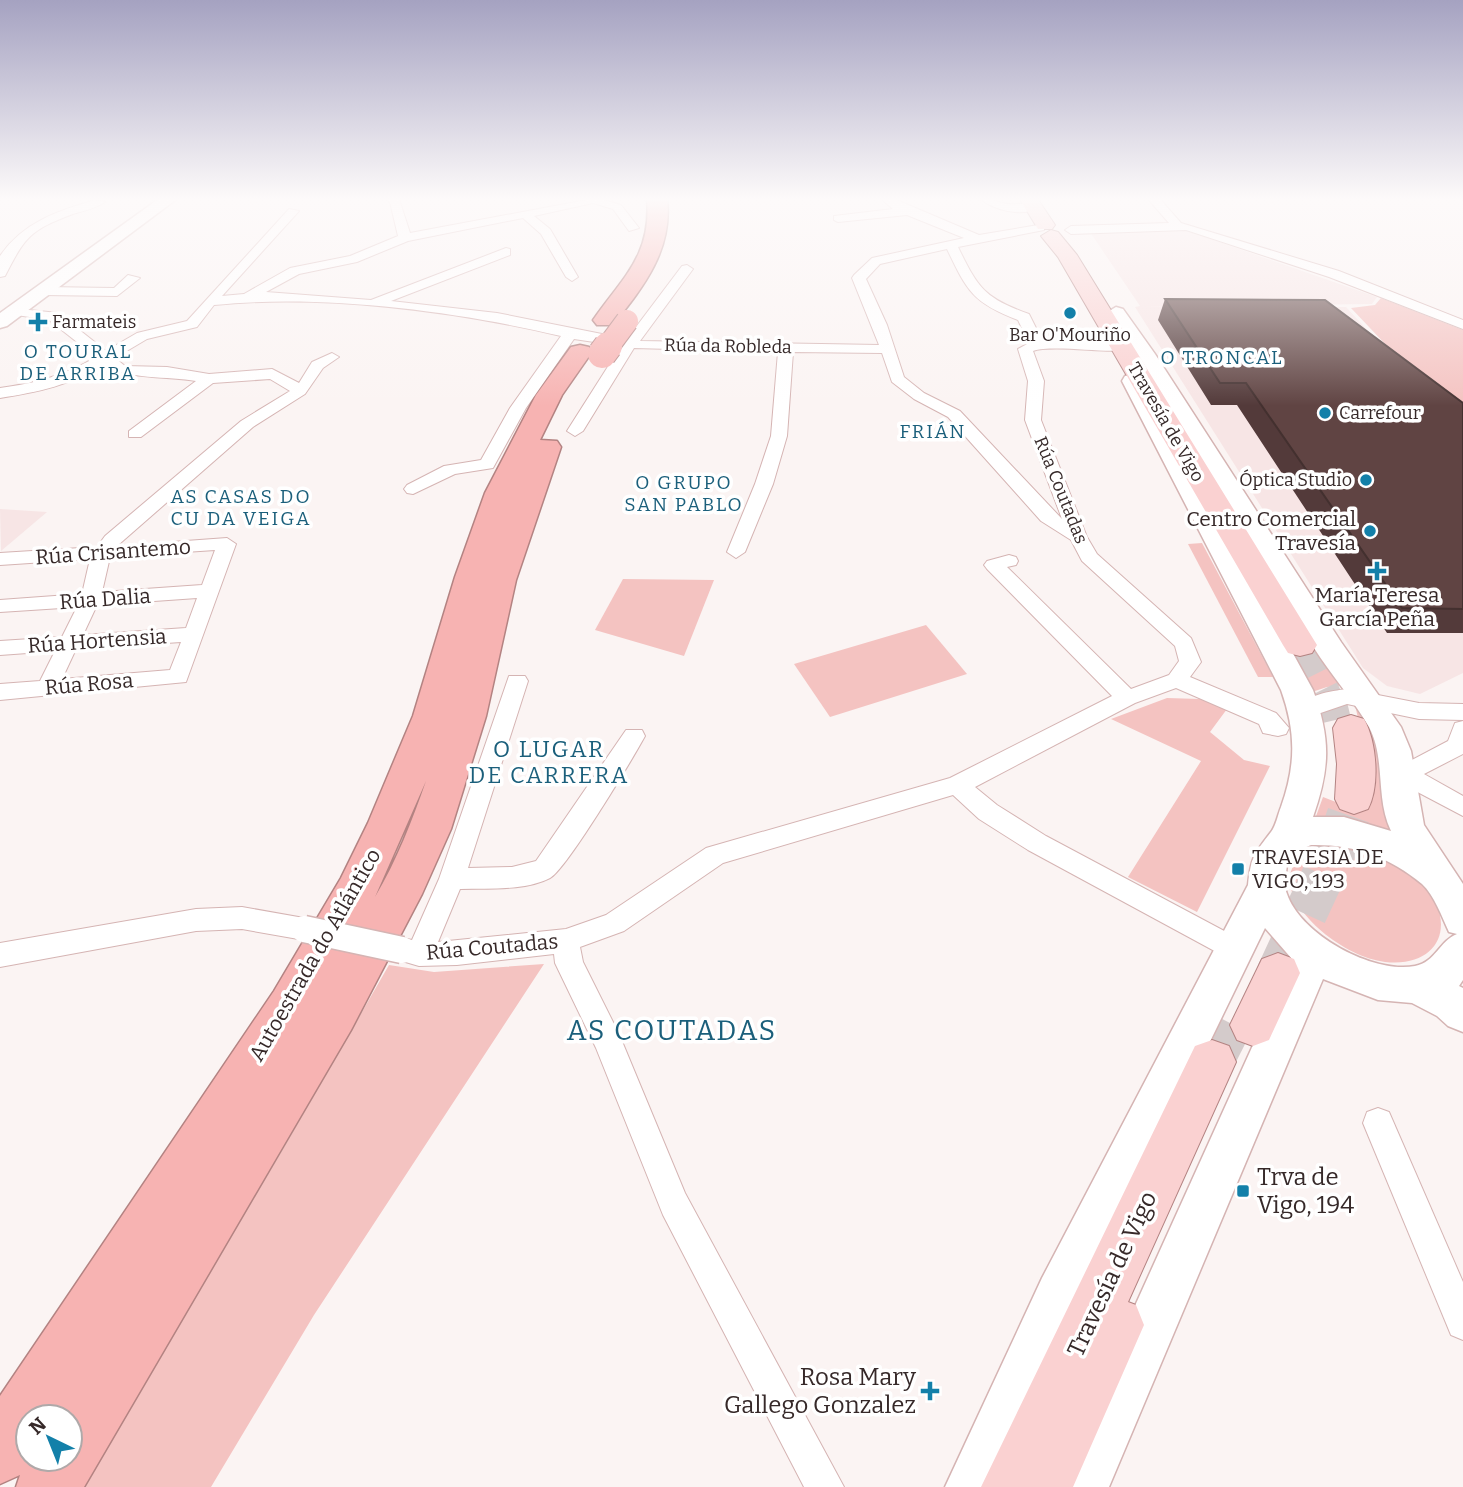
<svg xmlns="http://www.w3.org/2000/svg" width="1463" height="1487" viewBox="0 0 1463 1487" font-family="Bitter,serif">
<style>
.built{fill:#f7e5e5}
.green{fill:#f4c3c1}
.lines{fill:none;stroke-linecap:round;stroke-linejoin:round}
.primary-tunnel-far1{stroke:#d4cbcb;stroke-width:33;stroke-dasharray:33 17;stroke-linecap:butt}
.primary-tunnel{stroke:#d4cbcb;stroke-width:43;stroke-dasharray:43 22;stroke-linecap:butt}
.street-casing{stroke:#d5b4b3;stroke-width:2}
.secondary-casing{stroke:#d5b4b3;stroke-width:3}
.primary-casing{stroke:#b38382;stroke-width:2}
.highway-casing{stroke:#b38382;stroke-width:3}
.street{fill:#fff;fill-rule:evenodd}
.secondary{fill:#fff;fill-rule:evenodd}
.primary{fill:#fad1d1;fill-rule:evenodd}
.highway{fill:#f7b3b2;fill-rule:evenodd}
.street-bridge-casing{stroke:#d5b4b3;stroke-width:29;stroke-linecap:butt}
.highway-bridge-far1-casing{stroke:#b38382;stroke-width:24;stroke-linecap:butt}
.highway-bridge-casing{stroke:#b38382;stroke-width:30;stroke-linecap:butt}
.street-bridge{stroke:#fff;stroke-width:26}
.highway-bridge-far1{stroke:#f7b3b2;stroke-width:22}
.highway-bridge{stroke:#f7b3b2;stroke-width:28}
.wall{fill:#533a3a}
.building{fill:#604443;stroke:#43302f;stroke-width:2}
.poi-dot{fill:#1380a9;stroke:#fff;stroke-width:2.5}
.labels{text-anchor:middle;dominant-baseline:central;stroke-width:7;stroke-linejoin:round;paint-order:stroke}
.far-poi-label{font-size:18px;fill:#362929;stroke:#fff;text-anchor:start}
.far-street-label{font-size:18px;fill:#362929;stroke:#fff}
.far-neighbourhood-label{font-size:19px;letter-spacing:2px;fill:#1b5f7b;stroke:#fff}
.poi-label{font-size:21px;fill:#362929;stroke:#fff;text-anchor:end}
.street-label{font-size:21px;fill:#362929;stroke:#fff}
.neighbourhood-label{font-size:23px;letter-spacing:2px;fill:#1b5f7b;stroke:#fff}
.near-poi-label{font-size:24px;fill:#362929;stroke:#fff;text-anchor:start}
.near-street-label{font-size:24px;fill:#362929;stroke:#fff}
.near-neighbourhood-label{font-size:28px;letter-spacing:2px;fill:#1b5f7b;stroke:#fff}
</style>
<rect width="100%" height="100%" fill="#fbf4f3"/>
<g class="built">
<path d="M1176,227L1377,297L1372,304L1143,307H1346L1463,433V673L1420,694L1387,686L1363,668L1135,307L1140,306L1090,232Z"/>
<path d="M0,509L47,512L1,551Z"/>
</g>
<g class="green">
<path d="M1381,298L1463,330V426L1351,308L1375,305Z"/>
<path d="M1202,543L1273,677H1258L1188,544Z"/>
<path d="M623,579L714,580L684,656L595,630Z"/>
<path d="M926,625L967,674L830,717L794,664Z"/>
<path d="M1336,667L1347,685L1327,687L1312,692L1300,668Z"/>
<path d="M1167,698L1200,699L1227,709L1210,732L1244,760L1270,766L1197,912L1128,877L1201,761L1111,719Z"/>
<path d="M1360,708L1376,737L1399,839L1315,819L1323,797L1359,811L1360,728L1356,709Z"/>
<path d="M1337,845C1367,849 1402,861 1423,884C1458,923 1440,968 1385,962C1324,955 1233,860 1337,845Z"/>
<path d="M544,964L314,1315L211,1487H80L280,1154L389,965L434,972Z"/>
</g>
<g class="lines">
<path class="primary-tunnel-far1" d="M1300,645L1332,710L1337,731"/>
<g class="primary-tunnel">
<path d="M1278,973L1340,839L1354,799"/>
<path d="M1212,1062L1236,1014"/>
</g>
<defs>
<g id="street">
<path d="M385,198L399,199L410,233L597,198L621,205L639,228L629,231L613,209L593,203L534,216L550,229L578,277L572,281L566,277L541,234L523,218L408,241L357,262L299,274L266,292L371,300L506,248L510,249V255L391,301L497,313L627,339L682,266L687,265L693,269L640,341L879,345L852,278L854,275L872,258L964,238L907,215L838,222L834,220V216L893,209L880,198H892L979,235L1044,224V230L958,247C978,288 984,298 1029,314L1042,340L1083,339L1121,346L1123,349C1117,355 1054,344 1033,351L1044,381L1041,420L1087,537L1097,554L1191,638L1201,662L1190,677L1276,713L1289,728L1286,734L1278,736L1263,733L1259,724L1176,688L1135,703L975,787L997,805L1046,836L1243,941L1247,949L1243,957L1233,961L1028,850L979,819L953,795L723,863L624,931L580,947L583,962L619,1034L685,1193L844,1487H804L663,1215L596,1048L555,963L554,954L457,965L419,966L392,958L388,950L392,942L402,938L412,940L439,879L509,676H525L528,681L468,868L512,867L536,861L626,730H642L645,736C633,758 566,870 550,878C525,891 489,888 460,889L438,942L566,929L606,915L706,848L950,778L1112,696L987,569L984,565L987,561L1009,555L1016,557L1018,561L1016,565L1007,567L1131,689L1169,675L1179,661L1175,646L1082,561L1071,540L1041,521L948,417L914,399L892,382L882,353L793,352L787,436L773,484L745,552L736,558L727,552L755,484L771,436L778,352L634,348L583,431L575,436L567,431L621,346L574,339L526,408L493,468L455,474L413,494L407,493L404,489L407,485L444,466L481,460L510,408L561,336C455,311 323,294 214,305L197,327L147,339L115,358L125,366L167,367L209,374L272,369L299,383L312,362L332,353L339,357L323,368L305,394L253,427L117,546L227,538L236,544L186,682L0,700V684L40,681L55,651L0,655V641L62,637L77,607L0,612V600L82,594L90,559L0,565V553L97,547L105,536L241,421L290,391L270,379L213,383L141,437H129V431L196,381C170,376 124,380 105,364C71,385 39,392 0,398V388C36,383 64,376 96,357L49,320L10,314V308L58,313L106,351L137,333L187,321L289,209L299,211L222,296L244,294L290,268L350,256L398,236L390,202ZM947,249C967,291 973,303 1018,320L1029,343L1018,349L1028,381L1025,420L1062,519L960,411L924,393L904,377L887,325L866,279L880,264ZM215,550L202,585L102,592L110,557ZM197,598L186,628L83,635L97,605ZM181,642L170,670L62,679L76,649Z"/>
<path d="M979,198C990,198 993,201 1003,203C1015,207 1028,200 1039,207C1023,218 993,210 979,198Z"/>
<path d="M1147,198H1159L1181,223L1339,271L1463,320V329L1329,277L1186,230L1071,234L1065,230L1071,226L1169,223Z"/>
<path d="M95,200L105,202C96,208 84,211 73,214C30,230 25,237 5,276L0,277V256C23,222 58,211 95,200Z"/>
<path d="M128,275L140,278L117,296L43,295L36,291L43,287L114,288Z"/>
<path d="M1347,689L1419,703L1463,704V720L1419,719L1347,704L1306,718L1298,716L1295,710C1304,695 1331,691 1347,689Z"/>
<path d="M1463,721V754L1424,774L1463,796V816L1408,787L1391,783L1387,777L1391,771L1448,741L1455,723Z"/>
<path d="M242,907L304,918L313,921L317,929L313,937L304,940L242,929L196,931L0,967V943L196,909Z"/>
<path d="M1378,1108L1389,1112L1463,1282V1340L1451,1335L1363,1123L1367,1112Z"/>
</g>
<g id="secondary">
<path d="M160,198H178L7,326L0,328V313Z"/>
<path d="M1116,307L1123,309L1155,354L1341,642L1401,727L1411,751L1424,825L1463,884V980L1459,986L1463,988V1032L1448,1026L1437,1016L1412,1003L1378,1000L1323,979L1109,1487H1053L1292,959L1265,928L1078,1314L1002,1487H945L1042,1278L1248,885C1251,856 1255,853 1271,832C1276,826 1278,814 1281,807C1296,765 1296,732 1281,690L1122,381L1125,376L1133,374L1144,381L1313,690C1331,739 1330,768 1313,817H1344L1391,831C1375,798 1386,759 1369,727C1353,699 1331,675 1314,648C1246,535 1179,423 1106,313ZM1311,845C1353,844 1390,857 1422,884C1434,895 1442,917 1449,932L1457,934C1439,941 1436,962 1415,966C1373,974 1301,935 1287,894C1283,885 1287,871 1287,862L1299,850Z"/>
</g>
<g id="primary">
<path d="M1019,198H1037L1055,225L1052,229H1038Z"/>
<path d="M1051,230L1058,232L1077,255L1317,645L1312,653L1300,656L1288,653L1283,645L1058,257L1041,236Z"/>
<path d="M1351,715L1364,719C1377,742 1380,786 1368,809L1354,814L1340,809L1335,799L1337,764L1333,728L1338,719Z"/>
<path d="M1278,953L1294,959L1300,973L1269,1040L1253,1046L1237,1040L1230,1025L1262,959Z"/>
<path d="M1212,1040L1229,1046L1236,1062L1128,1302L1136,1305L1144,1325L1073,1487H981L1195,1046Z"/>
</g>
<g id="highway">
<path d="M647,198H667C673,250 644,286 613,325H597L593,320C623,277 652,255 647,198Z"/>
<path d="M580,345L589,347L592,352L562,395L540,440L557,441L561,447L516,580L486,716L451,829L422,894L351,1030L84,1487H16L20,1475L0,1484V1396L274,991L341,878L368,823L413,716L455,577L485,493L536,395L571,347ZM426,781C412,821 397,860 375,897ZM28,1417H70V1459H28Z"/>
</g>
</defs>
<use href="#street" class="street-casing"/>
<use href="#secondary" class="secondary-casing"/>
<use href="#primary" class="primary-casing"/>
<use href="#highway" class="highway-casing"/>
<use href="#street" class="street"/>
<use href="#secondary" class="secondary"/>
<use href="#primary" class="primary"/>
<use href="#highway" class="highway"/>
<defs>
<path id="street-bridge" d="M304,929L402,950"/>
<path id="highway-bridge-far1" d="M607,348L627,321"/>
<path id="highway-bridge" d="M602,354L608,346"/>
</defs>
<use href="#street-bridge" class="street-bridge-casing"/>
<use href="#highway-bridge-far1" class="highway-bridge-far1-casing"/>
<use href="#highway-bridge" class="highway-bridge-casing"/>
<use href="#street-bridge" class="street-bridge"/>
<use href="#highway-bridge-far1" class="highway-bridge-far1"/>
<use href="#highway-bridge" class="highway-bridge"/>
</g>
<path class="wall" d="M1165,299L1463,403V633H1387L1237,405H1211L1158,320Z"/>
<path class="building" d="M1165,299L1325,300L1463,403V609L1402,608L1246,383H1220Z"/>
<linearGradient id="sky" x2="0" y2="1"><stop stop-color="#a5a2c1"/><stop offset="0.49" stop-color="#fdfafa"/><stop offset="1" stop-color="#fdfafa" stop-opacity="0"/></linearGradient>
<rect width="1463" height="406" fill="url(#sky)"/>
<g class="poi-dot">
<circle cx="1070" cy="313" r="7"/>
<path d="M34.5 311.5h7v7h7v7h-7v7h-7v-7h-7v-7h7z"/>
<circle cx="1325" cy="413" r="7"/>
<circle cx="1366" cy="480" r="7"/>
<circle cx="1370" cy="531" r="7"/>
<path d="M1373.5 560.5h7v7h7v7h-7v7h-7v-7h-7v-7h7z"/>
<rect x="1231" y="862" width="14" height="14" rx="3.5"/>
<rect x="1236" y="1184" width="14" height="14" rx="3.5"/>
<path d="M926.5 1380.5h7v7h7v7h-7v7h-7v-7h-7v-7h7z"/>
</g>
<g class="labels">
<g class="far-poi-label">
<text x="52" y="322">Farmateis</text>
<text x="1070" y="335" text-anchor="middle">Bar O'Mouriño</text>
<text x="1339" y="413">Carrefour</text>
<text x="1352" y="480" text-anchor="end">Óptica Studio</text>
</g>
<g class="far-street-label">
<text transform="translate(728 346) rotate(1)">Rúa da Robleda</text>
<text transform="translate(1166 422) rotate(60)">Travesía de Vigo</text>
<text transform="translate(1061 490) rotate(68)">Rúa Coutadas</text>
</g>
<g class="far-neighbourhood-label">
<text x="78" y="351">O TOURAL<tspan x="78" dy="22">DE ARRIBA</tspan></text>
<text x="1222" y="357">O TRONCAL</text>
<text x="933" y="431">FRIÁN</text>
<text x="684" y="482">O GRUPO<tspan x="684" dy="22">SAN PABLO</tspan></text>
<text x="241" y="496">AS CASAS DO<tspan x="241" dy="22">CU DA VEIGA</tspan></text>
</g>
<g class="poi-label">
<text x="1356" y="519">Centro Comercial<tspan x="1356" dy="24">Travesía</tspan></text>
<text x="1377" y="595" text-anchor="middle">María Teresa<tspan x="1377" dy="24">García Peña</tspan></text>
<text x="1252" y="857" text-anchor="start">TRAVESIA DE<tspan x="1252" dy="24">VIGO, 193</tspan></text>
</g>
<g class="street-label">
<text transform="translate(113 552) rotate(-4)">Rúa Crisantemo</text>
<text transform="translate(105 599) rotate(-4)">Rúa Dalia</text>
<text transform="translate(97 641) rotate(-4)">Rúa Hortensia</text>
<text transform="translate(89 684) rotate(-5)">Rúa Rosa</text>
<text transform="translate(492 947) rotate(-5)">Rúa Coutadas</text>
<text transform="translate(315 955) rotate(-60)">Autoestrada do Atlántico</text>
</g>
<g class="neighbourhood-label">
<text x="549" y="749">O LUGAR<tspan x="549" dy="26">DE CARRERA</tspan></text>
</g>
<g class="near-poi-label">
<text x="1257" y="1177">Trva de<tspan x="1257" dy="28">Vigo, 194</tspan></text>
<text x="916" y="1377" text-anchor="end">Rosa Mary<tspan x="916" dy="28">Gallego Gonzalez</tspan></text>
</g>
<g class="near-street-label">
<text transform="translate(1112 1274) rotate(-65)">Travesía de Vigo</text>
</g>
<g class="near-neighbourhood-label">
<text x="672" y="1030">AS COUTADAS</text>
</g>
</g>
<g transform="translate(49 1438) rotate(317)"><circle r="33" fill="#ffffff" stroke="#afa9a9" stroke-width="2"/>
<path d="M0-5L12 26L0 18L-12 26Z" fill="#1380a9"/>
<text y="-10" font-size="19" font-weight="bold" text-anchor="middle" fill="#362929">N</text>
</g>
</svg>
